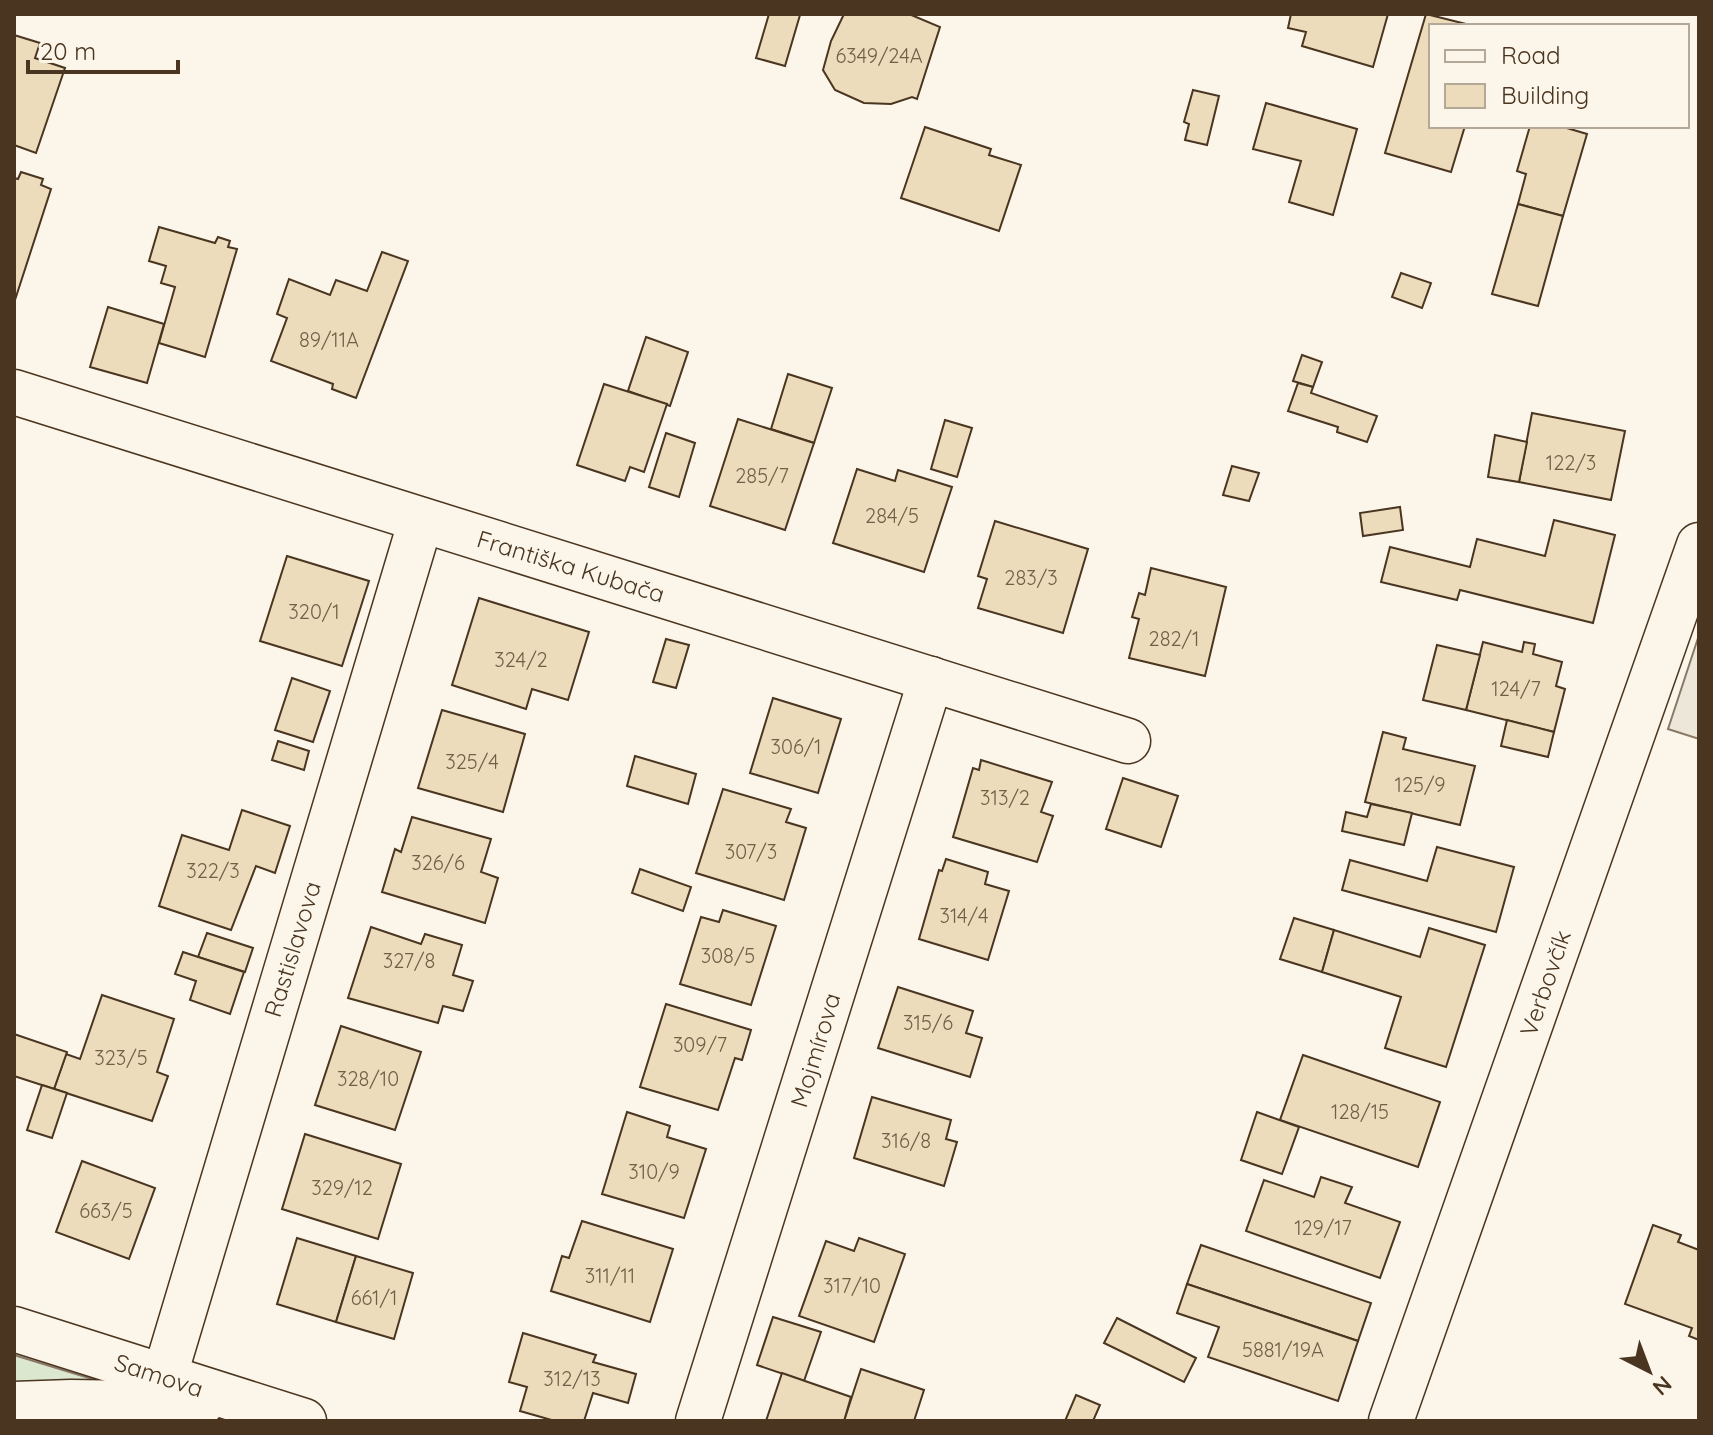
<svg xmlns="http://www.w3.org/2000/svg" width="1713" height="1435" viewBox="0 0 1713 1435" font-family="Quicksand,sans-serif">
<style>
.green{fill:#dce7d0;stroke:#887966;stroke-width:2}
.parking{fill:#ede7d9;stroke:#887966;stroke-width:2}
.building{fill:#ecdcbc;stroke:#4a3520;stroke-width:2}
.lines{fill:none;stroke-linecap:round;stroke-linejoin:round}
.street-casing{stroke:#4a3520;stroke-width:47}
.street{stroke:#fbf6e9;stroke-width:44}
.labels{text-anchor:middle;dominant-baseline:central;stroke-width:6;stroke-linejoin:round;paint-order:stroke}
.number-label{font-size:20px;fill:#725f47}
.street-label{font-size:24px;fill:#4a3520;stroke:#fbf6e9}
</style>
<rect width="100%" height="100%" fill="#fbf6e9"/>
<path class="green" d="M14,1355L229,1421H14Z"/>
<path class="parking" d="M1699,635V739L1668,729Z"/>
<g class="building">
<path d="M769,14L800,15L785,66L756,58Z"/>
<path d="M844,14H909L940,27L917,99L912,97L891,104L864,103L835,90L823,70L831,41Z"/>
<path d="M1291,14H1388L1373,67L1302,46L1306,32L1288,28Z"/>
<path d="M1426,14L1474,26H1431V126H1465L1451,172L1385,153Z"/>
<path d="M14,35L40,43L35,58L65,68L36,153L14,145Z"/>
<path d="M1193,90L1219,96L1207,145L1185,140L1189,124L1184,122Z"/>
<path d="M1266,103L1357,129L1333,215L1289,202L1301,161L1253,149Z"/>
<path d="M1530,126H1560L1587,134L1563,216L1518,204L1526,174L1517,171Z"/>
<path d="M925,127L991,149L989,155L1021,165L999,231L901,198Z"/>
<path d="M21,172L43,179L41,185L51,189L15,300L14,178L18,179Z"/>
<path d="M1518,204L1563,216L1538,306L1492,294Z"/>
<path d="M159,227L215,243L218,237L230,241L228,247L237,249L205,357L159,343L175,287L161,283L166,266L149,261Z"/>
<path d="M382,252L408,261L356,398L332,389L333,384L271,361L287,318L277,314L289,279L330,295L336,280L367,291Z"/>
<path d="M1401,273L1431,283L1422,308L1392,297Z"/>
<path d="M108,307L164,324L147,383L90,367Z"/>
<path d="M646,337L688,352L670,406L628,391Z"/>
<path d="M1302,355L1322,362L1313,387L1293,381Z"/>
<path d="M788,374L832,388L814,443L771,429Z"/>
<path d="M1298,383L1313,387L1311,393L1377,416L1367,442L1337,432L1338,427L1288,411Z"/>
<path d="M604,384L667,404L644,472L630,467L625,481L577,465Z"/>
<path d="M1532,413L1625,431L1611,500L1519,482Z"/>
<path d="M738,419L814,443L785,530L710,506Z"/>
<path d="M945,420L972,428L957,477L931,469Z"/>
<path d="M666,433L695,443L679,497L649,487Z"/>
<path d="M1495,435L1527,442L1519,482L1488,477Z"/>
<path d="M1232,466L1259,473L1249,501L1223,495Z"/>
<path d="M857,469L895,481L898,470L952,487L924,572L833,543Z"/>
<path d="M1400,507L1403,530L1363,536L1360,513Z"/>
<path d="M1554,520L1615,535L1593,623L1460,590L1457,600L1381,582L1390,547L1470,567L1477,539L1545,556Z"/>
<path d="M995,521L1088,549L1063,633L978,608L987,579L978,576Z"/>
<path d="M287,556L369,581L342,666L260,641Z"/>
<path d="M1151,568L1226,587L1205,676L1129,658L1139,619L1132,617L1139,593L1145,595Z"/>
<path d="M479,598L589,632L568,700L532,689L526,709L452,685Z"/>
<path d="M666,639L689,645L676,688L653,682Z"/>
<path d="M1483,642L1522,652L1524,642L1535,644L1533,654L1562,662L1556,686L1565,689L1554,732L1466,710Z"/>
<path d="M1437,645L1480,655L1466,710L1423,700Z"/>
<path d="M292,678L330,691L313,742L275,730Z"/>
<path d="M773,698L841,719L818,793L750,773Z"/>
<path d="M442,710L525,734L503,812L418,788Z"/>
<path d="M1507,720L1554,732L1548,757L1501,746Z"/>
<path d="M1383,732L1406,738L1403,749L1475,766L1460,825L1365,802Z"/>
<path d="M278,741L309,751L304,770L272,760Z"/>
<path d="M635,756L696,774L688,804L627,786Z"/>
<path d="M981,760L1052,782L1041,812L1053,816L1037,862L953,837L973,768L979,770Z"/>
<path d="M1123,778L1178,796L1161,847L1106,829Z"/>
<path d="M723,789L791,809L786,822L806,828L784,900L696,873Z"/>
<path d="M1371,804L1412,813L1404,845L1342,831L1346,812L1367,817Z"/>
<path d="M242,810L290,826L275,873L256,866L231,930L159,906L182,835L229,850Z"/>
<path d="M412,817L491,839L481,872L498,878L485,923L382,892L395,849L401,852Z"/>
<path d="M1437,847L1514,867L1496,932L1342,890L1350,860L1427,881Z"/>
<path d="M946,859L988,872L985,884L1009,891L988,960L919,939L939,870L942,871Z"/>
<path d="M640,869L691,887L683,911L632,893Z"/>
<path d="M723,910L776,926L751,1005L680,984L701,917L719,922Z"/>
<path d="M1294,918L1334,930L1322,972L1280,959Z"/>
<path d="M371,927L421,944L425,934L462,945L453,975L473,981L463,1011L443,1006L438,1023L348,998Z"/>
<path d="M1429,928L1485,945L1446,1067L1385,1048L1401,997L1322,972L1334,930L1420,957Z"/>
<path d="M207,933L253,948L245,972L198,957Z"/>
<path d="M183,952L244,972L230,1014L190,1000L196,981L175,974Z"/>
<path d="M898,987L973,1011L966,1033L982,1038L970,1077L878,1048Z"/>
<path d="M102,995L174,1019L157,1072L168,1076L152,1121L54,1089L66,1054L80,1059Z"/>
<path d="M666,1004L751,1030L742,1060L735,1058L718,1110L640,1087Z"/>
<path d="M341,1026L421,1052L395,1130L315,1105Z"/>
<path d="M14,1034L67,1052L54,1089L14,1076Z"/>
<path d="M1303,1055L1440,1102L1418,1167L1280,1120Z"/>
<path d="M42,1085L67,1093L52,1138L27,1130Z"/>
<path d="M872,1097L951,1120L946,1139L957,1142L944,1186L854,1158Z"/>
<path d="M627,1112L670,1126L667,1137L706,1149L684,1218L602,1194Z"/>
<path d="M1257,1112L1299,1127L1282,1174L1241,1160Z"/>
<path d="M305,1134L401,1164L378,1239L282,1209Z"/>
<path d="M82,1161L155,1188L129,1259L56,1232Z"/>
<path d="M1321,1177L1352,1187L1345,1203L1400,1222L1380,1278L1246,1231L1264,1180L1314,1197Z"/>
<path d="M582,1221L673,1249L650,1322L551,1291L562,1256L569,1258Z"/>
<path d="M1653,1225L1681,1235L1678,1242L1699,1250V1340L1689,1336L1692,1328L1625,1304Z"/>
<path d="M297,1238L356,1256L336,1322L277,1304Z"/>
<path d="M859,1238L905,1254L874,1342L799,1316L826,1241L854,1251Z"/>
<path d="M1201,1245L1371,1303L1358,1341L1187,1284Z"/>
<path d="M356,1256L413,1273L394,1339L336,1322Z"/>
<path d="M1187,1284L1358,1341L1338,1401L1208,1357L1219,1327L1177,1313Z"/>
<path d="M773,1317L821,1332L804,1381L757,1365Z"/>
<path d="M1117,1318L1196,1358L1184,1382L1104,1343Z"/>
<path d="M523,1333L596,1355L593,1362L636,1374L628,1403L593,1393L584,1421H555L520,1411L527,1387L509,1382Z"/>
<path d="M861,1369L924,1390L914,1421H844Z"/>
<path d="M782,1373L851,1397L844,1421H766Z"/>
<path d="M1076,1395L1100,1405L1093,1421H1065Z"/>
</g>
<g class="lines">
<defs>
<g id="street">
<path d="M14,392L1128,741"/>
<path d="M14,1329L304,1421"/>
<path d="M164,1378L421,520"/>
<path d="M14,1404L71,1402L201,1404"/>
<path d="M698,1421L931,679"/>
<path d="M1391,1421L1699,545"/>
</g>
</defs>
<use href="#street" class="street-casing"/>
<use href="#street" class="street"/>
</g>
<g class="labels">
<g class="number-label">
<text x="879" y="55">6349/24A</text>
<text x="329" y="339">89/11A</text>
<text x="1571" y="462">122/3</text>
<text x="762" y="475">285/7</text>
<text x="892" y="515">284/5</text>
<text x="1031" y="577">283/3</text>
<text x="314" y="611">320/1</text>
<text x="1174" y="638">282/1</text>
<text x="521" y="659">324/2</text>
<text x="1516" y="688">124/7</text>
<text x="796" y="746">306/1</text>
<text x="472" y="761">325/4</text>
<text x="1420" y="784">125/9</text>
<text x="1005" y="797">313/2</text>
<text x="751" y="851">307/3</text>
<text x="438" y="862">326/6</text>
<text x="213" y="870">322/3</text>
<text x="964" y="915">314/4</text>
<text x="728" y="955">308/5</text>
<text x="409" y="960">327/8</text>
<text x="928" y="1022">315/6</text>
<text x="700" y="1044">309/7</text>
<text x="121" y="1057">323/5</text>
<text x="368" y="1078">328/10</text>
<text x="1360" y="1111">128/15</text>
<text x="906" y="1140">316/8</text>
<text x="654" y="1171">310/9</text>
<text x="342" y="1187">329/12</text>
<text x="106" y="1210">663/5</text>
<text x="1323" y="1227">129/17</text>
<text x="610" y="1275">311/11</text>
<text x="852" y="1285">317/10</text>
<text x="374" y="1297">661/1</text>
<text x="1283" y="1349">5881/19A</text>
<text x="572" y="1378">312/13</text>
</g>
<g class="street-label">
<text transform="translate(571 566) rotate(17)">Františka Kubača</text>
<text transform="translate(292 949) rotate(-73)">Rastislavova</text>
<text transform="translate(1545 983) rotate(-71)">Verbovčík</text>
<text transform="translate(815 1050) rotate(-73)">Mojmírova</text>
<text transform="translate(159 1375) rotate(18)">Samova</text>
</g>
</g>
<rect width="1713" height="1435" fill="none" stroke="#4a3520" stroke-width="32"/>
<rect x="1429" y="24" width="260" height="104" fill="#fbf6e9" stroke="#b4a999" stroke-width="2"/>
<rect x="1445" y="50" width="40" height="12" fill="#fbf6e9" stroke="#b4a999" stroke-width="2"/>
<text x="1501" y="64" font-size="24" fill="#4a3520">Road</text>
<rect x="1445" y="84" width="40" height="24" fill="#ecdcbc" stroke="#b4a999" stroke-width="2"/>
<text x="1501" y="104" font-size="24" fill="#4a3520">Building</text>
<g transform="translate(1649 1371) rotate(138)" stroke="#fbf6e9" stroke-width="6" paint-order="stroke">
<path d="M0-6L14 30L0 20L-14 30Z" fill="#4a3520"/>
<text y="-12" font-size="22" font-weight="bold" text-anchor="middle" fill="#4a3520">N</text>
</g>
<path d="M28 60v12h150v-12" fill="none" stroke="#4a3520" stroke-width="4"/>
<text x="40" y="60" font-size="24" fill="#4a3520" stroke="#fbf6e9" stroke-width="6" paint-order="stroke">20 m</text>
</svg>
